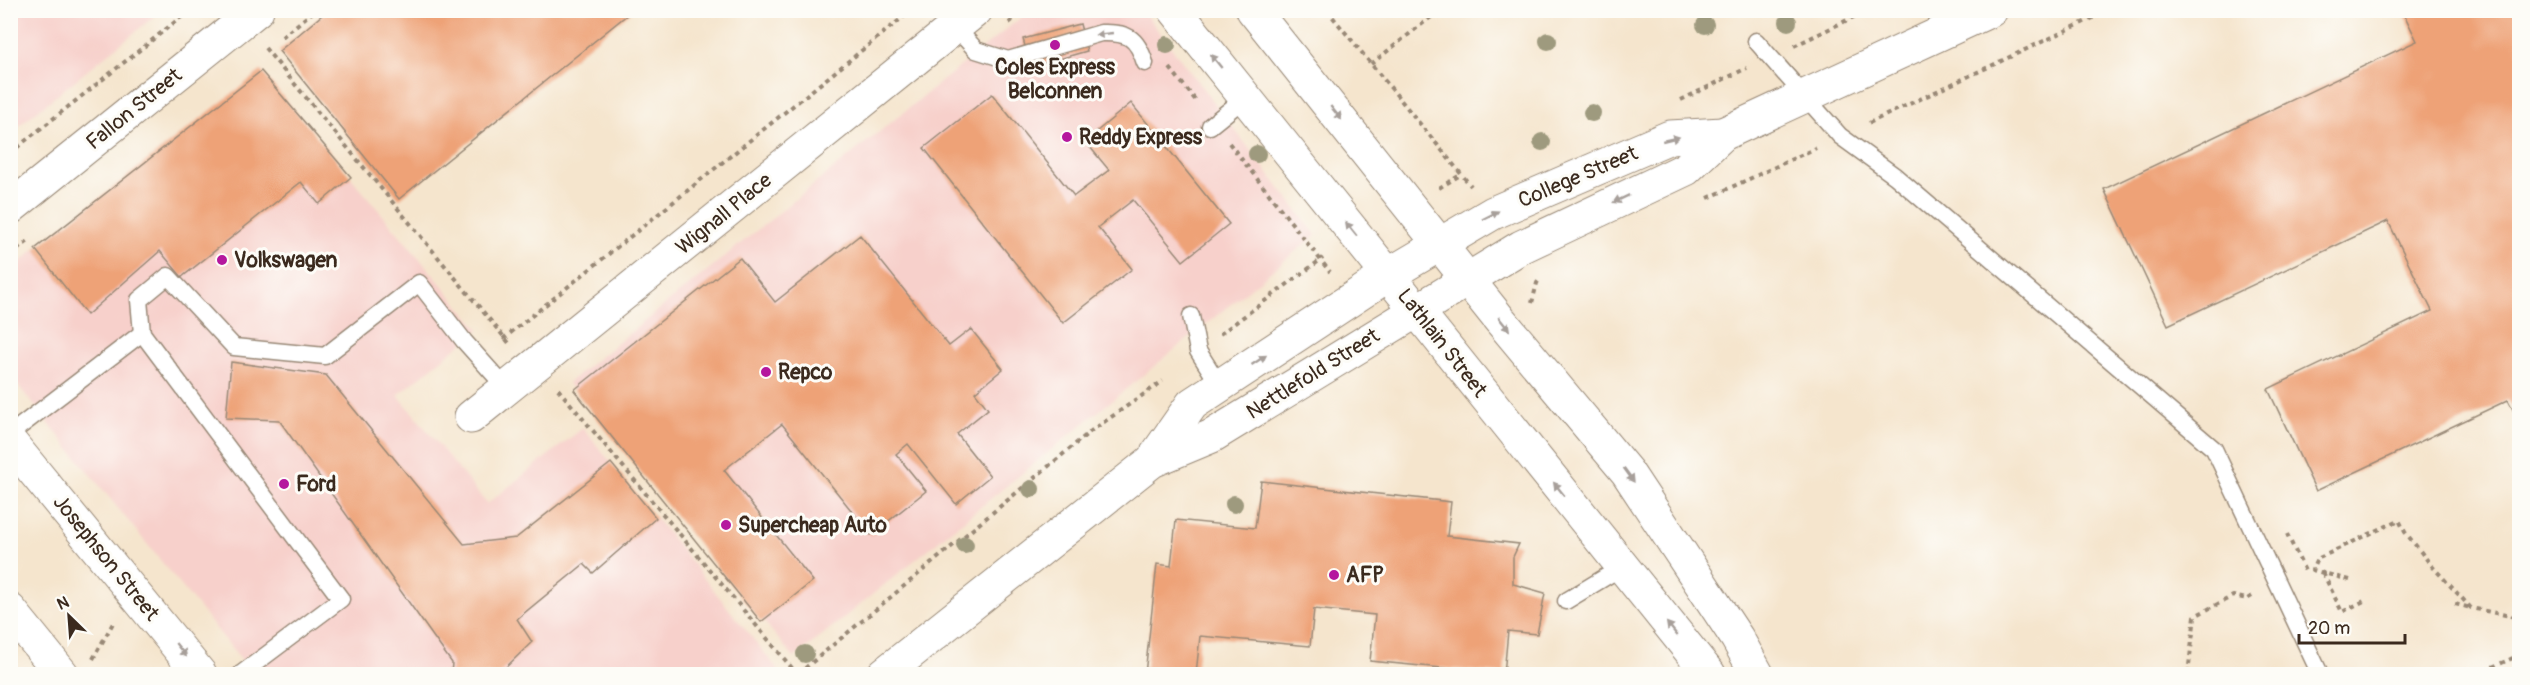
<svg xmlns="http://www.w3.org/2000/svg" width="2530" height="685" viewBox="0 0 2530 685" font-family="Pangolin,sans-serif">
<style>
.built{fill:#f7d0cb}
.building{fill:#eea277}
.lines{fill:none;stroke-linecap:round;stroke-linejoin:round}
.lane-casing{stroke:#988876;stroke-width:19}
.street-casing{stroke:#988876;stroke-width:35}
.secondary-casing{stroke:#988876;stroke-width:35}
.path{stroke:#988876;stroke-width:4;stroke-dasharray:4.5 4.5;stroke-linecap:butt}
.lane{stroke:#fff;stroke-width:16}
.street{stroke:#fff;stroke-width:33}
.secondary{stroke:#fff;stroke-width:33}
.tree{fill:#9e9a7e}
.oneway{fill:#a79f9a}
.poi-dot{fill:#b5179e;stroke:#fdfcf7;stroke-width:2}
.labels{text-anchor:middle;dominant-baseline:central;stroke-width:6;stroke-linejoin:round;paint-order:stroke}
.poi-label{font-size:21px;font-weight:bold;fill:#3b2a1e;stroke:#fdfcf7;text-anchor:start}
.street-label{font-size:21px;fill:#3b2a1e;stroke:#fdfcf7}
</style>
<rect width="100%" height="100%" fill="#fdfcf7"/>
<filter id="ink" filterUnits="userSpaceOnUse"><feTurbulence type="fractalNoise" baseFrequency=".0167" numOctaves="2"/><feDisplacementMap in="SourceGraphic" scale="12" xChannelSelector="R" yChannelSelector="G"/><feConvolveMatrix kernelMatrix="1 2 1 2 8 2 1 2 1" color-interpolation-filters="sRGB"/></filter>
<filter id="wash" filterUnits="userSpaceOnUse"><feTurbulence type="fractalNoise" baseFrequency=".008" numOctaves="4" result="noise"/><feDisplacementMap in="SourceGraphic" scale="24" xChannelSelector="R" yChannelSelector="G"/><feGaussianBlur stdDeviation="1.35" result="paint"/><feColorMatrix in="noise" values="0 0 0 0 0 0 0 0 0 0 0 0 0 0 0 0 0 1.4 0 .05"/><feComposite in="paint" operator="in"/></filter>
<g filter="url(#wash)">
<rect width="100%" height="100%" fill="#f5e5cd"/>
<g class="built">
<path d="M11,10H161V11L11,132Z"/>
<path d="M1029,11H1143L1316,235L794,658L568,383Z"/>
<path d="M261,71L479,329L398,395L487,504L583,428L779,671L775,674H253L11,377L10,272L35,249Z"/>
</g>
<g id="blocks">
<g class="building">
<path d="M328,10H633L399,199L279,51Z"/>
<path d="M2402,10H2520V423L2508,400L2316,491L2268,389L2432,311L2388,221L2168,325L2104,189L2417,41Z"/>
<path d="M1080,24L1087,51L1031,67L1023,39Z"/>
<path d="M261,71L351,177L319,204L301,182L182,277L160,251L87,315L35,249Z"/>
<path d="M992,94L1074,196L1109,170L1085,141L1131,103L1229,224L1183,261L1133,200L1098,227L1132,269L1063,323L924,148Z"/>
<path d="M860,235L949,346L971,329L1003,369L975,392L988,409L957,434L990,476L956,504L908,444L896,454L926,491L871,535L782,424L724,470L813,581L761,622L574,390L740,258L775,302Z"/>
<path d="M231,362L326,375L464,544L516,538L611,463L656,518L593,573L584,564L517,619L532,642L499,674H451L452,663L279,420L226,418Z"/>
<path d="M1261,481L1451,502L1447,536L1519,544L1513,557V584L1545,593L1537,634L1508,631L1504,674L1370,661L1375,615L1314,609L1310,646L1200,636L1196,674H1145L1157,564L1171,566L1176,520L1255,528Z"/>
</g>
</g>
</g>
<g filter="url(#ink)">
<use href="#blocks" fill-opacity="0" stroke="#988876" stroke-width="1.5"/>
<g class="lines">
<defs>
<g id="lane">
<path d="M955,27L976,50L1008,60L1101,33C1127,32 1137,37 1145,63"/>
<path d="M1756,41L1840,136L1895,176L2214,449L2320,674"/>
<path d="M1210,126L1246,97"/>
<path d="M1191,316L1198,351L1220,386"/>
<path d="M10,434L142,333"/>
<path d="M1566,601L1622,567"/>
<path d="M241,674L341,599L142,333L139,300L168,276L234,347L325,356L419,283L464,341L507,389"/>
</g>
<g id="street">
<path d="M10,208L257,10"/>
<path d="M471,417L976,10"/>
<path d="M10,442L200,674"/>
<path d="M10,610L62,674"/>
</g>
<g id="secondary">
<path d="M1175,10L1709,674"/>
<path d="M1253,10L1500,320L1627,472L1737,638L1757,674"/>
<path d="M1152,461L1192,404L1388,275L1493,213L1670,137L1723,134"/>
<path d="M884,674L1152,461L1212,436L1521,247L1686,169L1723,134L1991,10"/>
</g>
</defs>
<use href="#lane" class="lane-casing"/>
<use href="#street" class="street-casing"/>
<use href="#secondary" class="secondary-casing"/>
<g class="path">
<path d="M1327,10L1471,186"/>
<path d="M1009,23L1025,10"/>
<path d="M282,37L315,10"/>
<path d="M1794,46L1868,10"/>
<path d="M265,48L509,343"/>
<path d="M1371,64L1440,10"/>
<path d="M1170,68L1197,102"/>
<path d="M1681,100L1747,68"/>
<path d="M1869,123L2110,10"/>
<path d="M1229,143L1330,272"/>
<path d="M10,153L190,10"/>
<path d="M1439,188L1462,174"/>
<path d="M1708,198L1816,148"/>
<path d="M10,255L31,239"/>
<path d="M1532,303L1537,283L1540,279"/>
<path d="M1220,334L1323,258"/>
<path d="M503,339L912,10"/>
<path d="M558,389L797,674"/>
<path d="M2287,534L2305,571"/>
<path d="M2323,573L2342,612L2366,600"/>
<path d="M2350,580L2312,570L2317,559L2399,520L2405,532L2432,566L2471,608L2520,618"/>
<path d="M2455,604L2471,608"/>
<path d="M93,659L113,623"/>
<path d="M798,674L1091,431L1163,381"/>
<path d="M2188,674L2195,616L2233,596L2247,599L2254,595"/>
<path d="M2476,674L2520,655"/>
</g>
<use href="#lane" class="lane"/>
<use href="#street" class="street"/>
<use href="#secondary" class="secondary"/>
</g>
<g class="tree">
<circle cx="1788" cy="22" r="9"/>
<circle cx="1705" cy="25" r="9"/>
<circle cx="1548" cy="41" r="9"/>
<circle cx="1167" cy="45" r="9"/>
<circle cx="1592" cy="113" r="9"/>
<circle cx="1542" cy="142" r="9"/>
<circle cx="1257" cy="154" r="9"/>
<circle cx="1031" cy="489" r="9"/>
<circle cx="1234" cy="504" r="9"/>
<circle cx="965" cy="545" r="9"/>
<circle cx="805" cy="654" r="9"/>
</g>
<defs><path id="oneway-solid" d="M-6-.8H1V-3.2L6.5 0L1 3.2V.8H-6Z" transform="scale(1.5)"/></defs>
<g class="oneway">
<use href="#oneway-solid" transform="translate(1104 34) rotate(174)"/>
<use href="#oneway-solid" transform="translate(1216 61) rotate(-129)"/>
<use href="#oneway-solid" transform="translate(1336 113) rotate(51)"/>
<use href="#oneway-solid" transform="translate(1671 139) rotate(-13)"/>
<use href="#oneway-solid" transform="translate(1621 199) rotate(155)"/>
<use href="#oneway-solid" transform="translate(1491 215) rotate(-27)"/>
<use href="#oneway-solid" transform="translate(1351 229) rotate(-129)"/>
<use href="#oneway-solid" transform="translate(1504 324) rotate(51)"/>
<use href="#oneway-solid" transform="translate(1259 360) rotate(-33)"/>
<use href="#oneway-solid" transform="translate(1629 475) rotate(54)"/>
<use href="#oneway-solid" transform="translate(1559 489) rotate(-129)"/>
<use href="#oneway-solid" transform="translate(1672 629) rotate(-129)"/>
<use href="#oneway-solid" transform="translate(181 650) rotate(51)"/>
</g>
</g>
<g class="poi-dot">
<circle cx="1055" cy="45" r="6"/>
<circle cx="1067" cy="137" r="6"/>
<circle cx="222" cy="260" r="6"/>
<circle cx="766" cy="372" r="6"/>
<circle cx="284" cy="484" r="6"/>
<circle cx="726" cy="525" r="6"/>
<circle cx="1334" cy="575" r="6"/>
</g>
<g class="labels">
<g class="poi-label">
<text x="1055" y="67" text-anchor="middle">Coles Express<tspan x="1055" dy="24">Belconnen</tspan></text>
<text x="1079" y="137">Reddy Express</text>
<text x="234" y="260">Volkswagen</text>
<text x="778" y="372">Repco</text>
<text x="296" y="484">Ford</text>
<text x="738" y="525">Supercheap Auto</text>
<text x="1346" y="575">AFP</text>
</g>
<g class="street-label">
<text transform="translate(134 109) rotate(-39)">Fallon Street</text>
<text transform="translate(1578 177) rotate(-23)">College Street</text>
<text transform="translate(724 214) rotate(-39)">Wignall Place</text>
<text transform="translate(1442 343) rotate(52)">Lathlain Street</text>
<text transform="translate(1313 374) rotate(-32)">Nettlefold Street</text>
<text transform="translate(106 558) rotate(51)">Josephson Street</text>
</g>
</g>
<rect width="2530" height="685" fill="none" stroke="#fdfcf7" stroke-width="36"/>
<g transform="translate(69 616) rotate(335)" stroke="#fdfcf7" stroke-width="4.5" paint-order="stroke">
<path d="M0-4.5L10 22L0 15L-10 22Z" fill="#3b2a1e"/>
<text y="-9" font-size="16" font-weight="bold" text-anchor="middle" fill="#3b2a1e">N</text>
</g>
<path d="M2299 634v9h106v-9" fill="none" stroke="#3b2a1e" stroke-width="3"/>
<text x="2308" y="634" font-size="18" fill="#3b2a1e" stroke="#fdfcf7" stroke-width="4.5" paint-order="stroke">20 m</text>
</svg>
